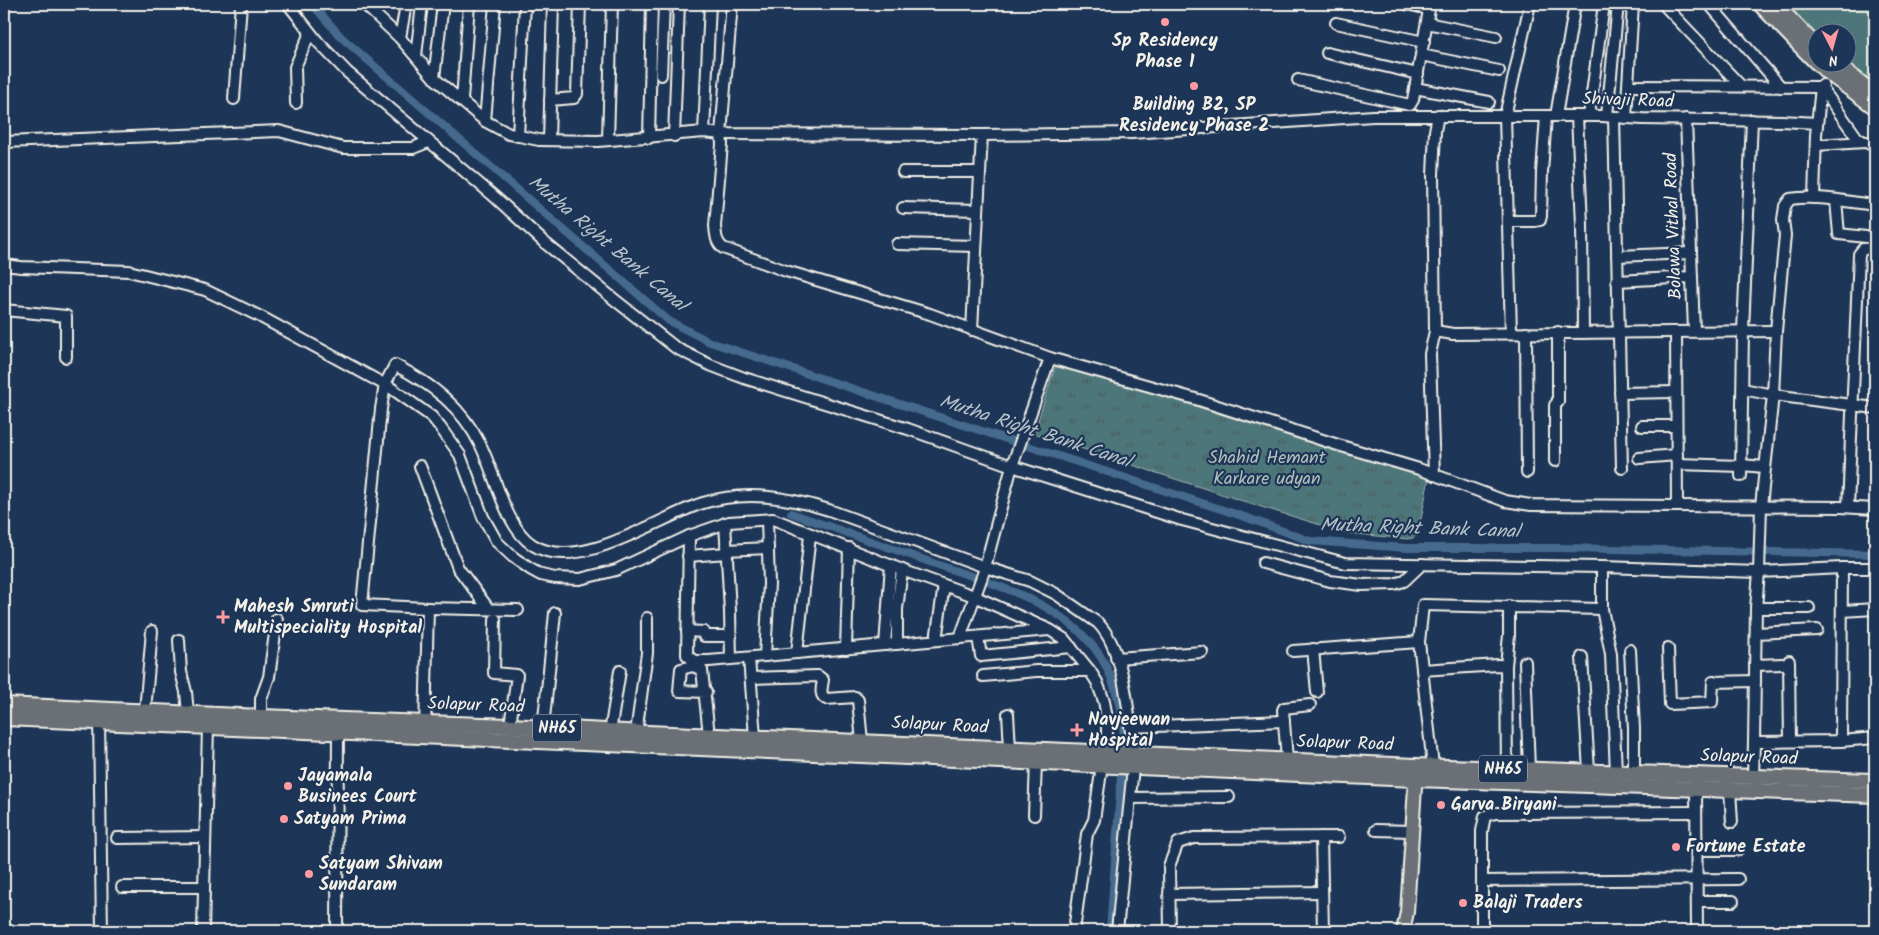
<svg xmlns="http://www.w3.org/2000/svg" width="1879" height="935" viewBox="0 0 1879 935" font-family="Kalam,sans-serif">
<style>
.park{fill:url(#park-tufts);stroke:#a1b4b1}
.garden{fill:#4e767a;stroke:#a1b4b1}
.lines{fill:none;stroke-linecap:round;stroke-linejoin:round}
.canal{stroke:#456b8d;stroke-width:8}
.minor-casing{stroke:#f4f1e8;stroke-width:14}
.major-casing{stroke:#f4f1e8;stroke-width:16}
.highway-casing{stroke:#f4f1e8;stroke-width:18}
.minor{stroke:#1d3557;stroke-width:10}
.major{stroke:#6a7074;stroke-width:12}
.highway{stroke:#6a7074;stroke-width:14}
.poi-dot{fill:#ff9aa2;stroke:#1d3557;stroke-width:2}
.labels{text-anchor:middle;dominant-baseline:central;stroke-width:4.5;stroke-linejoin:round;paint-order:stroke}
.shield{fill:#1d3557;stroke:#b4b9bc;stroke-width:1}
.shield-label{font-size:16px;font-weight:bold;fill:#f4f1e8}
.poi-label{font-size:18px;font-weight:bold;fill:#f4f1e8;stroke:#1d3557;text-anchor:start}
.street-label{font-size:18px;fill:#f4f1e8;stroke:#1d3557}
.park-label{font-size:18px;fill:#b2c0bc;stroke:#1d3557}
.water-label{font-size:19px;font-style:italic;fill:#b7c2c8;stroke:#1d3557}
</style>
<defs>
<pattern id="park-tufts" width="24" height="20" patternUnits="userSpaceOnUse" patternTransform="scale(1.25)"><rect width="24" height="20" fill="#4e767a"/><path d="M3 7l-1-3M5 7V3M7 7l1-3M15 17l-1-3M17 17v-4M19 17l1-3" fill="none" stroke="#4b5d5d"/></pattern>
</defs>
<rect width="100%" height="100%" fill="#1d3557"/>
<filter id="ink" filterUnits="userSpaceOnUse"><feTurbulence type="fractalNoise" baseFrequency=".02" numOctaves="2"/><feDisplacementMap in="SourceGraphic" scale="10" xChannelSelector="R" yChannelSelector="G"/><feConvolveMatrix kernelMatrix="1 2 1 2 8 2 1 2 1" color-interpolation-filters="sRGB"/></filter>
<g filter="url(#ink)">
<path class="park" d="M1058,364L1429,478L1418,534L1413,538L1407,539L1347,533L1255,505L1034,433L1054,370Z"/>
<path class="garden" d="M1780,4H1875V86L1845,63L1846,62V32H1816V37Z"/>
<g class="lines">
<g class="canal">
<path d="M312,4L341,37L669,321L710,342L1245,517L1310,541L1407,548H1559L1875,554"/>
<path d="M791,513C837,529 882,545 927,561C985,582 1057,598 1096,650C1114,674 1121,706 1124,735L1110,931"/>
</g>
<defs>
<g id="minor">
<path d="M288,4L318,42L347,72L496,198L545,243L615,300L676,348L710,365L744,378L908,429L1012,466L1182,520L1345,563L1602,567L1759,572L1842,568H1875"/>
<path d="M364,4L400,38L434,78L485,121L509,134L539,140L598,141L704,132L721,134L722,144L715,226C716,236 716,242 723,248L786,271L930,314L1050,358L1199,400L1338,445L1419,469L1505,501L1531,505L1840,507L1875,509"/>
<path d="M732,4L721,134L982,135L1132,133L1373,116H1602L1642,119L1782,121L1817,123"/>
<path d="M1406,4L1429,9"/>
<path d="M1663,4L1741,86"/>
<path d="M1709,4L1781,87"/>
<path d="M1336,23L1424,42"/>
<path d="M1427,23L1496,37"/>
<path d="M400,38L406,4"/>
<path d="M1327,53L1418,74"/>
<path d="M1421,55L1499,71"/>
<path d="M416,56L422,4"/>
<path d="M661,75L664,4"/>
<path d="M434,78L443,4"/>
<path d="M1298,80L1410,105L1413,100L1430,4"/>
<path d="M1628,86L1821,87L1858,139L1875,146"/>
<path d="M1415,88L1489,102"/>
<path d="M234,99L241,4"/>
<path d="M462,100L469,4"/>
<path d="M550,100L574,98L577,94L580,4"/>
<path d="M296,103L295,67L310,33"/>
<path d="M1556,116L1575,4"/>
<path d="M1577,116L1582,224L1583,333"/>
<path d="M1589,116L1604,4"/>
<path d="M1607,116L1618,4"/>
<path d="M1614,117L1622,468"/>
<path d="M1626,118L1633,4"/>
<path d="M1686,119L1694,331"/>
<path d="M485,121L495,4"/>
<path d="M704,132L710,4"/>
<path d="M518,136L525,4"/>
<path d="M674,136L679,4"/>
<path d="M649,138L652,4"/>
<path d="M549,140L553,4"/>
<path d="M608,140L612,4"/>
<path d="M4,142L279,131L343,148H413L428,142"/>
<path d="M1816,145L1865,142"/>
<path d="M903,172H980"/>
<path d="M1814,198L1816,135L1821,87L1823,85"/>
<path d="M1836,201L1839,234L1875,238"/>
<path d="M903,208L978,210"/>
<path d="M1508,221H1535L1540,220L1541,216L1542,172L1546,116"/>
<path d="M897,244L976,246"/>
<path d="M1617,256L1691,253"/>
<path d="M4,265L21,267L129,271L205,290L261,317L391,388L432,417L440,427L460,455L483,517L497,542L513,557L530,569L541,575L555,578L580,579L616,570L689,536L729,522L773,519L902,570L974,596L1050,630L1064,639L1090,671L1097,682L1104,701L1107,718V752L1102,765L1094,820L1087,834L1074,931"/>
<path d="M1617,281L1692,277"/>
<path d="M4,310L66,316V357"/>
<path d="M972,330L982,135"/>
<path d="M1435,331L1433,175L1435,131L1438,115"/>
<path d="M1676,332L1677,506"/>
<path d="M1511,333L1505,116L1530,4"/>
<path d="M1526,333L1527,472"/>
<path d="M1743,389L1773,395L1875,408"/>
<path d="M1620,393L1676,392"/>
<path d="M1642,426H1676"/>
<path d="M1639,458L1677,455"/>
<path d="M1555,461V405L1558,402V332"/>
<path d="M1677,464L1741,466"/>
<path d="M1741,465L1765,467"/>
<path d="M420,466L458,568L488,608"/>
<path d="M1434,475L1430,354L1435,331L1453,334L1776,331"/>
<path d="M1741,476L1743,331L1752,120"/>
<path d="M1848,507L1859,254L1863,249L1875,248"/>
<path d="M725,523L730,611L731,659"/>
<path d="M689,536L687,655L694,661H709L1049,630"/>
<path d="M726,550L768,548"/>
<path d="M688,556L727,553"/>
<path d="M1263,563L1330,581L1362,585L1394,584L1404,581L1422,564"/>
<path d="M1602,567V609L1611,654L1616,773"/>
<path d="M1756,608H1809"/>
<path d="M518,610L428,608L362,605L381,409L385,384L395,365C433,385 462,407 481,446C495,474 506,529 533,545C579,574 658,517 703,503C747,490 787,497 829,510L985,567L1030,581L1056,594L1098,623C1126,652 1128,715 1134,754"/>
<path d="M1842,611L1875,609"/>
<path d="M495,619L494,673L517,675L510,726"/>
<path d="M687,631L704,632V636H731"/>
<path d="M1756,633L1817,630"/>
<path d="M978,637L981,656L1071,647"/>
<path d="M960,638L984,571L1012,466L1050,358"/>
<path d="M179,640L181,672L186,692L188,713"/>
<path d="M936,640L944,585"/>
<path d="M897,644V609L902,570"/>
<path d="M885,645L891,565"/>
<path d="M1668,648L1670,704L1712,702L1713,682L1755,681"/>
<path d="M846,649L849,548"/>
<path d="M1313,649L1317,692"/>
<path d="M1630,650L1634,729V773"/>
<path d="M1293,651L1419,642"/>
<path d="M797,653L810,535"/>
<path d="M765,656L769,584L767,520"/>
<path d="M1582,657L1589,771"/>
<path d="M749,658L755,737"/>
<path d="M1116,658L1202,652"/>
<path d="M1789,661L1790,741"/>
<path d="M1525,662L1529,770"/>
<path d="M1755,665L1782,664"/>
<path d="M1422,670L1498,665L1506,666"/>
<path d="M983,676L1036,671H1090"/>
<path d="M751,678L818,676L823,680C822,687 819,695 826,699L855,697L858,700L862,742"/>
<path d="M706,692L679,691L681,669L693,666L702,670L709,735"/>
<path d="M145,711L152,631"/>
<path d="M1008,714L1010,748"/>
<path d="M99,717L102,931"/>
<path d="M261,717V699L269,677L277,619"/>
<path d="M1130,727L1284,721"/>
<path d="M543,728L555,613"/>
<path d="M425,730L428,608"/>
<path d="M610,732L620,671"/>
<path d="M636,733L647,653V618"/>
<path d="M1841,741L1842,568"/>
<path d="M1754,742L1756,608L1759,572L1761,506L1773,395L1776,331L1785,235L1783,220L1785,206L1790,199C1818,195 1847,202 1875,205"/>
<path d="M1287,760L1283,710L1284,708L1310,705"/>
<path d="M1433,766L1419,642L1423,605L1602,609"/>
<path d="M1507,769L1506,666L1509,635V606"/>
<path d="M1753,777L1754,742L1841,741L1875,738"/>
<path d="M1696,788L1697,931"/>
<path d="M1730,790L1732,822"/>
<path d="M1130,798L1229,797"/>
<path d="M1034,815L1036,763"/>
<path d="M1376,830L1412,831"/>
<path d="M1321,837L1323,931"/>
<path d="M117,838L205,837"/>
<path d="M1696,850H1737"/>
<path d="M1482,881L1738,879"/>
<path d="M122,887H204"/>
<path d="M1169,894L1322,892"/>
<path d="M1697,901H1733"/>
<path d="M203,931L208,727"/>
<path d="M337,931L338,732"/>
<path d="M1117,931L1133,767"/>
<path d="M1170,931L1169,866L1178,843L1194,838L1339,837"/>
<path d="M1482,931V831L1485,816L1495,813L1696,812"/>
</g>
<path id="major" d="M1403,931L1407,912L1416,771"/>
<g id="highway">
<path d="M1760,4L1816,62"/>
<path d="M1775,4L1816,46"/>
<path d="M1817,62L1826,71L1875,107"/>
<path d="M1833,62L1875,94"/>
<path d="M4,705L261,717L510,726L625,732L1416,766L1875,781"/>
<path d="M4,718L1415,779L1875,795"/>
</g>
</defs>
<use href="#minor" class="minor-casing"/>
<use href="#major" class="major-casing"/>
<use href="#highway" class="highway-casing"/>
<use href="#minor" class="minor"/>
<use href="#major" class="major"/>
<use href="#highway" class="highway"/>
</g>
</g>
<g class="poi-dot">
<circle cx="1165" cy="22" r="5"/>
<circle cx="1194" cy="86" r="5"/>
<path d="M220.5 609.5h5v5h5v5h-5v5h-5v-5h-5v-5h5z"/>
<path d="M1074.5 722.5h5v5h5v5h-5v5h-5v-5h-5v-5h5z"/>
<circle cx="288" cy="786" r="5"/>
<circle cx="1441" cy="805" r="5"/>
<circle cx="284" cy="819" r="5"/>
<circle cx="1676" cy="847" r="5"/>
<circle cx="309" cy="874" r="5"/>
<circle cx="1463" cy="903" r="5"/>
</g>
<g class="labels">
<g class="shield">
<rect x="533" y="714.5" width="48" height="27" rx="4"/>
<rect x="1479" y="755.5" width="48" height="27" rx="4"/>
</g>
<g class="shield-label">
<text x="557" y="728">NH65</text>
<text x="1503" y="769">NH65</text>
</g>
<g class="poi-label">
<text x="1165" y="41" text-anchor="middle">Sp Residency<tspan x="1165" dy="21">Phase 1</tspan></text>
<text x="1194" y="105" text-anchor="middle">Building B2, SP<tspan x="1194" dy="21">Residency Phase 2</tspan></text>
<text x="234" y="607">Mahesh Smruti<tspan x="234" dy="21">Multispeciality Hospital</tspan></text>
<text x="1088" y="720">Navjeewan<tspan x="1088" dy="21">Hospital</tspan></text>
<text x="298" y="776">Jayamala<tspan x="298" dy="21">Businees Court</tspan></text>
<text x="1451" y="805">Garva Biryani</text>
<text x="294" y="819">Satyam Prima</text>
<text x="1686" y="847">Fortune Estate</text>
<text x="319" y="864">Satyam Shivam<tspan x="319" dy="21">Sundaram</tspan></text>
<text x="1473" y="903">Balaji Traders</text>
</g>
<g class="street-label">
<text transform="translate(1628 101) rotate(2)">Shivaji Road</text>
<text transform="translate(1674 226) rotate(-92)">Bolawa Vithal Road</text>
<text transform="translate(476 706) rotate(2)">Solapur Road</text>
<text transform="translate(940 726) rotate(3)">Solapur Road</text>
<text transform="translate(1345 744) rotate(2)">Solapur Road</text>
<text transform="translate(1749 758) rotate(2)">Solapur Road</text>
</g>
<g class="park-label">
<text x="1267" y="458">Shahid Hemant<tspan x="1267" dy="21">Karkare udyan</tspan></text>
</g>
<g class="water-label">
<text transform="translate(607 244) rotate(40)">Mutha Right Bank Canal</text>
<text transform="translate(1035 432) rotate(18)">Mutha Right Bank Canal</text>
<text transform="translate(1420 529) rotate(2)">Mutha Right Bank Canal</text>
</g>
</g>
<rect width="1879" height="935" fill="none" stroke="#1d3557" stroke-width="20"/>
<rect x="10" y="10" width="1859" height="915" fill="none" stroke="#f4f1e8" stroke-width="2" filter="url(#ink)"/>
<g transform="translate(1832 48) rotate(174)"><circle r="24" fill="#1d3557" stroke="#738091"/>
<path d="M0-4L9 19L0 12L-9 19Z" fill="#ff9aa2"/>
<text y="-8" font-size="14" font-weight="bold" text-anchor="middle" fill="#f4f1e8">N</text>
</g>
</svg>
